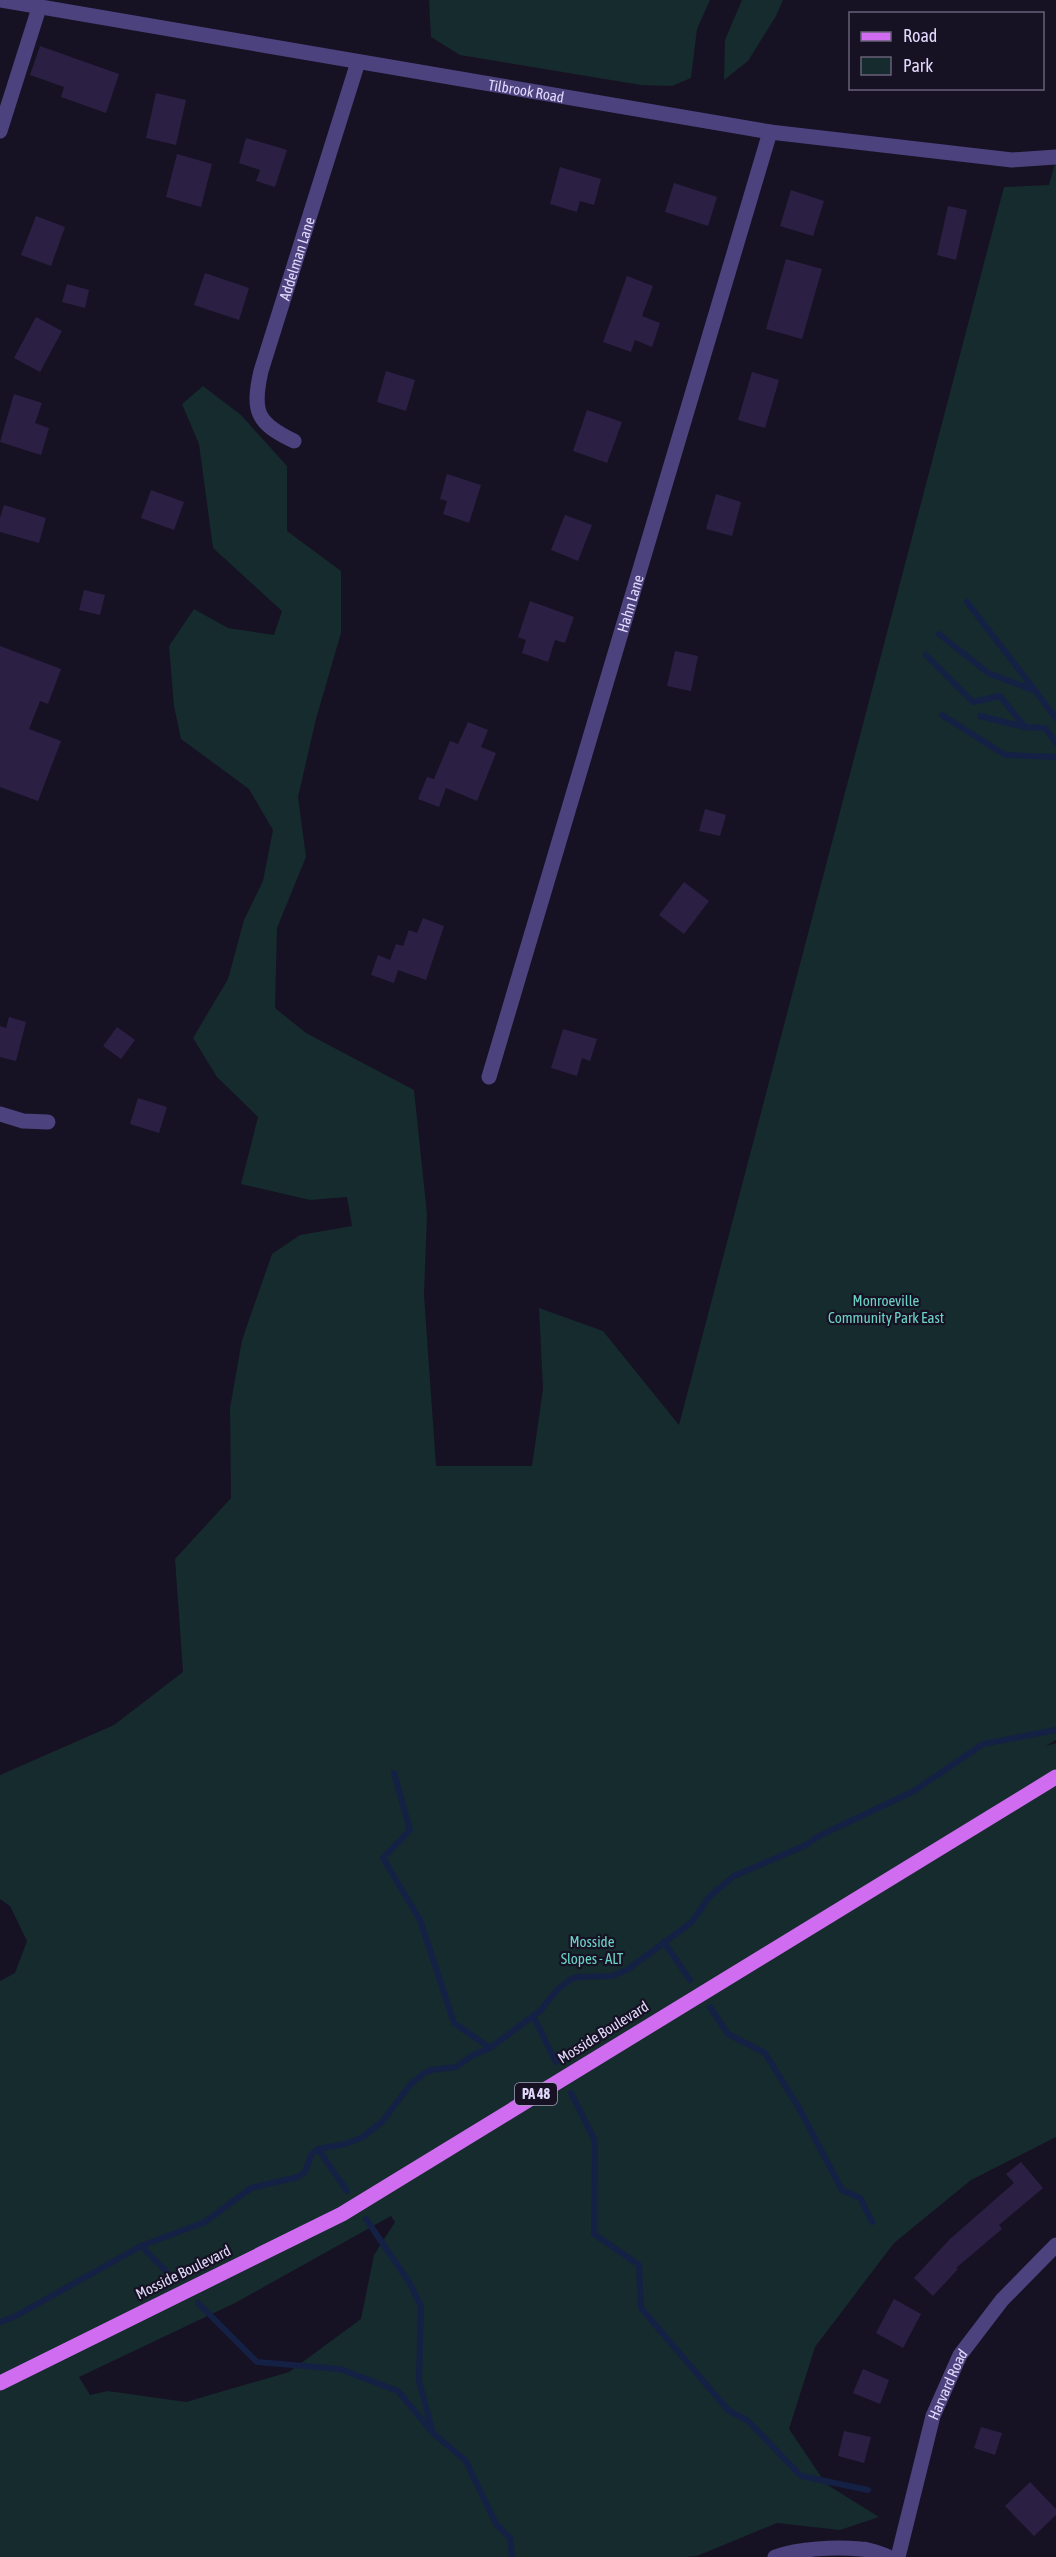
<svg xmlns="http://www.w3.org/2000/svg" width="1056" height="2557" viewBox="0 0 1056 2557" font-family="'Asap Condensed',sans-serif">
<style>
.green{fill:#152b2d;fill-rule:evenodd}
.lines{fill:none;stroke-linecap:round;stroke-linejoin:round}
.stream{stroke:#142145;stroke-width:6}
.building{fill:#2b2043}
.minor{stroke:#4c427e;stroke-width:15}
.major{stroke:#cf6cef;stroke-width:15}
.labels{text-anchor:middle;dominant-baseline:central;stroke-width:4.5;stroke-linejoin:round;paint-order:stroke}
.shield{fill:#171124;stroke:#a49dba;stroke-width:1.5}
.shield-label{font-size:14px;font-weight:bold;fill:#e1d9fb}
.street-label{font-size:15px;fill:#e1d9fb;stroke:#171124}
.park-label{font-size:15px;fill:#6cd3c7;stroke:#171124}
</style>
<rect width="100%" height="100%" fill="#171124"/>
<g class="green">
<path d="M429,0H710L697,29L691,78L672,86L641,85L460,55L431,37Z"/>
<path d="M742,0H783L776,16L748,61L724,80L725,40Z"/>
<path d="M1056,160V1740L1046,1746L1056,1743V2137L971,2180L894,2243L815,2347L789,2429L826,2484L879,2517L840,2530L777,2523L697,2556L686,2557H0V1981L15,1973L27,1941L10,1906L0,1899V1775L114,1725L183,1672L175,1559L231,1498L230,1408L242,1340L272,1254L300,1235L352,1226L347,1197L310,1200L241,1184L258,1117L217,1077L193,1038L228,979L244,920L263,881L273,830L249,789L181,739L174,706L169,646L194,609L228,628L274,635L282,611L213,548L199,444L182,404L203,386L241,415L287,466V531L341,571V633L316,719L298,797L306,857L277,928L275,1008L306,1033L414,1090L427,1214L424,1295L436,1466H532L543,1389L539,1308L603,1331L679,1425L1004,187L1049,185ZM391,2216L395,2222L374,2255L361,2319L289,2372L186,2402L108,2391L90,2395L79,2377L235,2303Z"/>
</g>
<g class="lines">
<g class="stream">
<path d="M967,602L1056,718"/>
<path d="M939,634L988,673L1033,690"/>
<path d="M926,655L973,702L1000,696L1025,727L1045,728L1056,743"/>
<path d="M942,715L1005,755L1056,757"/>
<path d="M980,716L1025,727"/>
<path d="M394,1773L410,1830L383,1858L420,1920L454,2023L490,2048"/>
<path d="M664,1942L690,1980"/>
<path d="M710,2007L728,2034L765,2053L799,2108L842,2190L860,2198L872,2222"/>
<path d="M533,2016L556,2062"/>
<path d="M571,2093L595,2141L594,2234L639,2265L641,2308L729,2411L748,2421L801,2476L868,2490"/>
<path d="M318,2149L347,2191"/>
<path d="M366,2219L409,2282L421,2306L419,2381L432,2429"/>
<path d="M141,2246L174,2279"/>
<path d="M198,2303L257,2362L340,2369L398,2391L433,2433L466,2461L496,2524L510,2538L512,2557"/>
<path d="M0,2322L14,2317L141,2246L205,2222L251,2188L298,2177L305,2172L311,2155L318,2149L345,2144L361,2138L382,2122L410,2085L423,2074L431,2070L456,2067L473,2055L490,2048L540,2011L557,1990L571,1979L578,1977L612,1976L627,1970L692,1922L709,1897L734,1876L806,1845L817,1837L914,1791L983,1744L1056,1730"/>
</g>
</g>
<g class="building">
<path d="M40,46L119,74L106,113L61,97L64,87L30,75Z"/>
<path d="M156,93L186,100L176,145L146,138Z"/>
<path d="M246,138L287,150L275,187L256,181L260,170L239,163Z"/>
<path d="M177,154L212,164L201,207L166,197Z"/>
<path d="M560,167L601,179L594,205L580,201L577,212L550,204Z"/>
<path d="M674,183L717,197L708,226L665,212Z"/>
<path d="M791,190L824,201L813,236L780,226Z"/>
<path d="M948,206L967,210L956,260L937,255Z"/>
<path d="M36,216L65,227L51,266L21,255Z"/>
<path d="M786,259L822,269L802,339L766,329Z"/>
<path d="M205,273L249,288L239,320L194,305Z"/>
<path d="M627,276L653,286L642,316L660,323L652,347L635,340L631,352L603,342Z"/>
<path d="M67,284L89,290L85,308L62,302Z"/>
<path d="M36,317L62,331L40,372L14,358Z"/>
<path d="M386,371L415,380L406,411L377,402Z"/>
<path d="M752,372L779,380L765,428L738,420Z"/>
<path d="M14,394L42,403L35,423L49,428L41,455L0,442Z"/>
<path d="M587,410L622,422L607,463L573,451Z"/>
<path d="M447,474L481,485L469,523L443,514L447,501L440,499Z"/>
<path d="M151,490L184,502L174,530L141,518Z"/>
<path d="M716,494L741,502L732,536L706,529Z"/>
<path d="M4,505L46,518L39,543L0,532V518Z"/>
<path d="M565,515L592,525L578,561L551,550Z"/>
<path d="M84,590L105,595L100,615L79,610Z"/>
<path d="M530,601L574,617L565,643L555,640L548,662L522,653L526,640L518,637Z"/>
<path d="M0,646L61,669L48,704L40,701L29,729L61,741L38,801L0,787Z"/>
<path d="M675,651L698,656L691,691L667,686Z"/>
<path d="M468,722L488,730L481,747L496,753L477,801L446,788L439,807L418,799L427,777L434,779L450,741L458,744Z"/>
<path d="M705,809L726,815L720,836L699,831Z"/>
<path d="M684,882L709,901L684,934L659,915Z"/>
<path d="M423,918L444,926L426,980L398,970L394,983L371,975L378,955L390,960L396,944L403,946L409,930L417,933Z"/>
<path d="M9,1017L26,1022L16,1061L0,1057V1026L6,1028Z"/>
<path d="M117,1027L135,1040L121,1059L103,1046Z"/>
<path d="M563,1029L597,1039L590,1061L582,1058L577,1076L551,1068Z"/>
<path d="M138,1098L167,1107L159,1133L130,1124Z"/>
<path d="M1021,2162L1043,2188L999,2225L1002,2229L956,2268L958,2269L933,2296L914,2278L950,2239L1014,2183L1006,2174Z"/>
<path d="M894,2299L921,2314L903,2348L876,2333Z"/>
<path d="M863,2369L889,2380L880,2404L853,2393Z"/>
<path d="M981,2427L1002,2433L995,2455L974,2448Z"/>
<path d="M844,2431L871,2437L864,2463L838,2456Z"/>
<path d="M1030,2482L1056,2509V2515L1034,2536L1005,2506Z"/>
</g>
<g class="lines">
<g class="minor">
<path id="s1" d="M0,0L770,132L1012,160L1056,157"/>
<path d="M0,131L39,8"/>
<path id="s2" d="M294,441C256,423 252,411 261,371L358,62"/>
<path id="s3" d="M489,1077L770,132"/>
<path d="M0,1114L23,1121L48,1122"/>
<path d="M775,2557C800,2548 835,2547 861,2549C870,2549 880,2554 889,2557"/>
<path id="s4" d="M898,2557L933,2416L960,2355L1002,2300L1056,2245"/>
</g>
<path class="major" d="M0,2383L342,2214L1056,1777"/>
</g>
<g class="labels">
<rect class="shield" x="515" y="2083" width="42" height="22" rx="4.5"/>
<g class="shield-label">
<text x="536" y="2094">PA 48</text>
</g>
<g class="street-label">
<text stroke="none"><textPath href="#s1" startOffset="534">Tilbrook Road</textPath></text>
<text stroke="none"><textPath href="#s2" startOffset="206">Addelman Lane</textPath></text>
<text stroke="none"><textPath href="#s3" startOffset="494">Hahn Lane</textPath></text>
<text transform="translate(603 2032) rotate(-32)">Mosside Boulevard</text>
<text transform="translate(183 2272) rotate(-26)">Mosside Boulevard</text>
<text stroke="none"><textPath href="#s4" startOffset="180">Harvard Road</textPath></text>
</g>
<g class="park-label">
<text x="886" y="1300">Monroeville<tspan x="886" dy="17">Community Park East</tspan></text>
<text x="592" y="1941">Mosside<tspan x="592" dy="17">Slopes - ALT</tspan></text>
</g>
</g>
<rect x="849" y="12" width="195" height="78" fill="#171124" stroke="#68617a" stroke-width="1.5"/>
<rect x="861" y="32" width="30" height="9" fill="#cf6cef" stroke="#68617a" stroke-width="1.5"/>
<text x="903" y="42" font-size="18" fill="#e1d9fb">Road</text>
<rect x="861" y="57" width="30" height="18" fill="#152b2d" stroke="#68617a" stroke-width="1.5"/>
<text x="903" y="72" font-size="18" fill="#e1d9fb">Park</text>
</svg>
